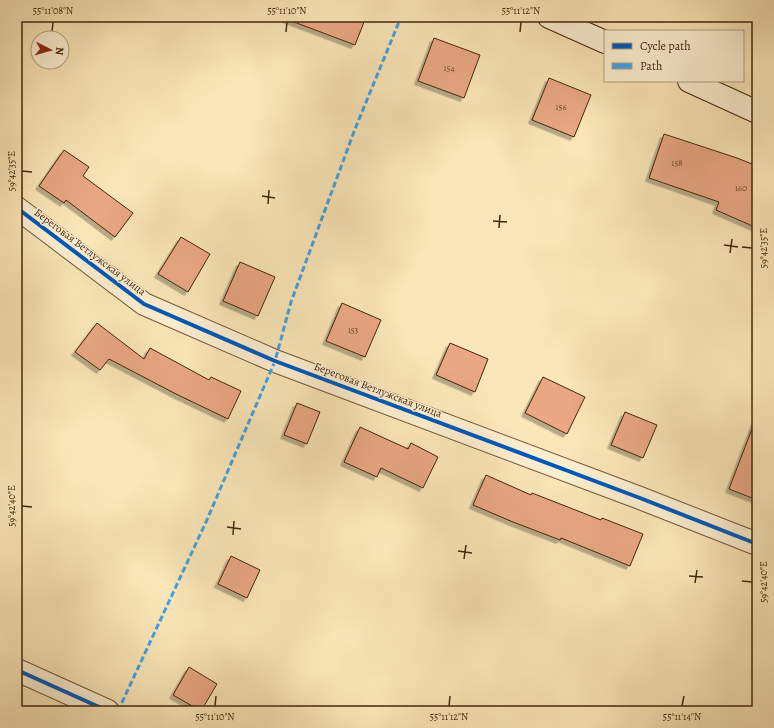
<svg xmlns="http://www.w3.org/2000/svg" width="774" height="728" viewBox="0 0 774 728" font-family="Alegreya,serif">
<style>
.building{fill:#e9a783;stroke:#42260b;filter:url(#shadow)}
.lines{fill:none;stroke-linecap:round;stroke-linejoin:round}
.street-casing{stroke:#705636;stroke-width:24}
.secondary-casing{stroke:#42260b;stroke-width:24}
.street{stroke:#fcefd1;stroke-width:22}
.secondary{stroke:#fcefd1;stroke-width:22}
.quiet{stroke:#3fa2e9;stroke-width:3;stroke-dasharray:6 3;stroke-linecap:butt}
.cycleway-casing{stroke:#fcefd1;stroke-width:6}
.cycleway{stroke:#0057b8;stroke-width:4}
.ticks{fill:none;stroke:#42260b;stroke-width:1.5}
.labels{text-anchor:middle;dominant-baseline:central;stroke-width:3;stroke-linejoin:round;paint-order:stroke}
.number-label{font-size:9px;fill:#6c4629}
.street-label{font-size:11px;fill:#42260b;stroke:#fcefd1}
.neatline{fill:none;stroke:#42260b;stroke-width:1.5}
.ticks-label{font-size:10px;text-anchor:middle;fill:#42260b}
</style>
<defs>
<filter id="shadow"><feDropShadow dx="-3.5" dy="3.5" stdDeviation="0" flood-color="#0004"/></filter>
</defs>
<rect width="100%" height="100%" fill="#fae6b8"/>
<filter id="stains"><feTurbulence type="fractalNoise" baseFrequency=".005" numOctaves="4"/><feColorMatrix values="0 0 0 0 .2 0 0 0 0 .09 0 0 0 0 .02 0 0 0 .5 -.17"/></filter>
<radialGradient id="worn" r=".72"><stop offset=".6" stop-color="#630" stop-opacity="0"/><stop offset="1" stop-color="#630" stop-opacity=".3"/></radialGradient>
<g class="building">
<path d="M286,17H366L355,45L286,19Z"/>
<path d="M434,38L480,55L464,98L418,81Z"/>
<path d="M549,78L591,95L574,137L532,120Z"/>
<path d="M664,134L737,158L757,166V228L716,210L719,202L649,178Z"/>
<path d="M64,150L89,167L83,176L133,213L115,237L66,200L64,203L39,186Z"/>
<path d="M181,237L210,254L188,292L158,274Z"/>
<path d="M240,262L275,277L258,316L223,301Z"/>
<path d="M342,303L381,320L365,357L326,341Z"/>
<path d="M97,323L144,359L150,348L209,380L211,377L241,391L228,419L176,394L109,359L100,370L75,352Z"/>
<path d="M450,343L488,359L475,392L436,375Z"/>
<path d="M543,377L585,397L567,434L525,413Z"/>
<path d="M297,403L320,412L307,444L284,435Z"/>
<path d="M625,412L657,425L643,458L611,445Z"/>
<path d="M755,421L757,422V500L729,489Z"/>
<path d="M360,427L408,449L411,443L438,457L423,488L381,468L377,477L344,462Z"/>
<path d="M486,475L531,495L532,493L601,520L602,518L643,534L630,566L561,538L560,540L513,522L473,505Z"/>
<path d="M231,556L260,570L247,598L218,584Z"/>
<path d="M189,667L217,684L201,711L173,695Z"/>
</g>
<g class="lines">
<defs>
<g id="street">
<path d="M17,208L144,304L275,361L640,498L757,544"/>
<path d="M17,670L108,711"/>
</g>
<g id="secondary">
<path d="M549,17L605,42"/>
<path d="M689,81L757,112"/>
</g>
</defs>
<use href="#street" class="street-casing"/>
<use href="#secondary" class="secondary-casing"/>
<use href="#street" class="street"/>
<use href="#secondary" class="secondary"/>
<path class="quiet" d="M118,711L206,522L275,361L291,302L355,129L401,17"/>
<defs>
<g id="cycleway">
<path d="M17,208L144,304L275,361L640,498L757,544"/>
<path d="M17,670L108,711"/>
</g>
</defs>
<use href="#cycleway" class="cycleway-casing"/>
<use href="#cycleway" class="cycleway"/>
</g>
<path class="ticks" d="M52,32L53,22M286,32L287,22M520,32L521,22M22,171L32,172M262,196L275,198M268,204L269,190M493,221L507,222M499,228L500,215M724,245L738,247M742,247L752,248M730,253L732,239M22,506L32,507M227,527L241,529M233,535L234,521M458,551L472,553M464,559L466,545M689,576L703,577M742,581L752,582M695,583L697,570M215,706L216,696M449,706L450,696M682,706L684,696"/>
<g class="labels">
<g class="number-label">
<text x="449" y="68">154</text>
<text x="561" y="107">156</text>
<text x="677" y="163">158</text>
<text x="741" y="188">160</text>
<text x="353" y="330">153</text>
</g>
<g class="street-label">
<text transform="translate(90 252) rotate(37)">Береговая Ветлужская улица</text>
<text transform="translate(378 390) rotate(21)">Береговая Ветлужская улица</text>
</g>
</g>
<rect width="774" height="728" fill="none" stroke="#fae6b8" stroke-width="44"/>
<rect x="604" y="30" width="140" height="52" fill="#fcefd1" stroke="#b29f82"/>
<rect x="612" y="43" width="20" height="6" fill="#0057b8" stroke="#b29f82"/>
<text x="640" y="50" font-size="12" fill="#42260b">Cycle path</text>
<rect x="612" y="63" width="20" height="6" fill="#3fa2e9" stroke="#b29f82"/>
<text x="640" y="70" font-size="12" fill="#42260b">Path</text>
<g transform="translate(50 50) rotate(96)"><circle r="19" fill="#fcefd1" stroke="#b29f82"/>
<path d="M0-3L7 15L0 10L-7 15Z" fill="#8f2418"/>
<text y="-6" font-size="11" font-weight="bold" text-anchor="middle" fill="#42260b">N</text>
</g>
<rect x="22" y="22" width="730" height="684" class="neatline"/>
<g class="ticks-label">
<text x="53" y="14">55°11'08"N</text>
<text x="287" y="14">55°11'10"N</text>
<text x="521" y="14">55°11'12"N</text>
<text transform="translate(11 171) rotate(-90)" y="4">59°42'35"E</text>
<text transform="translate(763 248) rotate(-90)" y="4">59°42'35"E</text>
<text transform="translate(11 506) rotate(-90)" y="4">59°42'40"E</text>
<text transform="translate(763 582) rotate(-90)" y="4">59°42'40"E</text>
<text x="215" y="720">55°11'10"N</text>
<text x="449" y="720">55°11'12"N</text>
<text x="682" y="720">55°11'14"N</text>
</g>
<rect width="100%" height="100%" filter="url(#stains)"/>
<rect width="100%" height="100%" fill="url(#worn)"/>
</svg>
